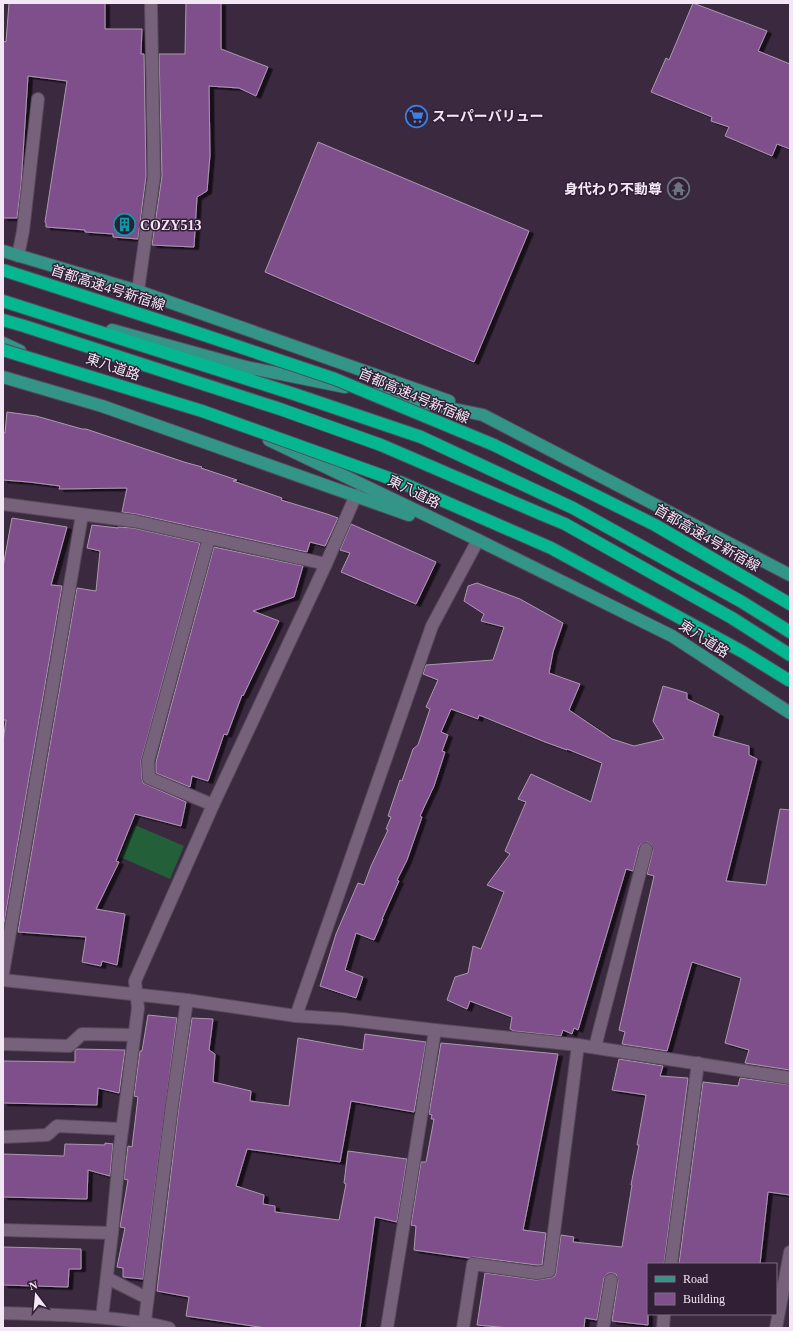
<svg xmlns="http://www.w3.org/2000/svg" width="793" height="1331" viewBox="0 0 793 1331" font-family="'Times New Roman','Noto Sans JP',serif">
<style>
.green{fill:#235f39}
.building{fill:#7f508b;stroke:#ac97b1;filter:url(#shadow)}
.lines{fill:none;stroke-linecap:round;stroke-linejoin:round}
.minor-casing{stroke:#58495c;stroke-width:14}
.major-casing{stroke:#58495c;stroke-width:14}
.highway-casing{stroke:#58495c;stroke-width:14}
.minor{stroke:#76627b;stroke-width:12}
.major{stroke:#329588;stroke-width:12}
.highway{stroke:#04b790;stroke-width:12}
.highway-bridge-casing{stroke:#58495c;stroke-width:14;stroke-linecap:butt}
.highway-bridge{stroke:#04b790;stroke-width:12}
.labels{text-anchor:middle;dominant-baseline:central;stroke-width:3;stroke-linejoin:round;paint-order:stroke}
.poi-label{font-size:14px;font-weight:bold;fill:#f3e7f5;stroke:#311f35;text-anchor:start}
.street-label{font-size:14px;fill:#f3e7f5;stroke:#311f35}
</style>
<defs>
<filter id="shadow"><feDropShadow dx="4.5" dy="2.5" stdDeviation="0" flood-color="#0009"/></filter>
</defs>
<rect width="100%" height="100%" fill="#3b293f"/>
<path class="green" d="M135,825L184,846L170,879L120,857Z"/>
<g class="building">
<path d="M9,3H105V29H142L141,54H144L146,176L138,239L113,237V234L85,232V230L46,227V223L45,222L67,81L28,76L21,185L17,218H3V41L6,42Z"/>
<path d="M186,3H221V49L268,67L256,96L239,88L209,86L210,155L207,191L197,197L194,247L152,245L162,176L159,54H185Z"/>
<path d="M693,3L767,31L758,51L790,64V149L777,144L772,156L725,136L729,127L711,121L712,117L651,92L666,58L669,60Z"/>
<path d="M318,142L529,231L474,362L265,272Z"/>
<path d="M7,412L36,416L82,429H86L184,462L202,467L201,468L237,480L233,481L282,498L281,500L327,514L338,518L325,546L310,542L307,552L136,514L122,512L127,488L59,489L60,486L29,482L3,480V433H5Z"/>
<path d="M12,518L67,527L51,585L62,586L3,929V742L6,720H3V567Z"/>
<path d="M351,524L436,562L416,604L341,572L350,553L340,550Z"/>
<path d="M92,525L118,528V527L133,528L200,543L141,761L142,778L143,783L186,802L181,826L135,814L116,861L119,862L96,909L125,914L117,965L102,961L101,966L82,962L86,937L18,932L77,588L96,591L100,551L87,548Z"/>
<path d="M214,547L303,566L294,597L253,611L279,621L243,696L242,695L227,735L224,734L208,781L192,776L190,787L156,773V762Z"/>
<path d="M477,583L520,599L563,623L553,652L549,673L580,684L569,710L612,739L634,746L664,739L653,721L663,686L687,693V699L719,714L713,736L749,746V755L757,759L726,881L766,885L780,809L790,810V1070L745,1063L749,1050L725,1043L741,978L692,962L667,1051L622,1044L625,1032L619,1030L654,876L647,874L653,850L651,844L647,842L641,844L639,847L633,871L626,869L578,1030L574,1028L572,1034L563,1030L561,1036L514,1031L510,1029L512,1017L470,1001L467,1009L447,1000L455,977L468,973L473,946L481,949L504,892L487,885L510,854L505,851L526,802L518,799L531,774L591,802L602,763L567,749V750L545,742L479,715L478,719L451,709L441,732L448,735L442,751L445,752L434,786L420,816L422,817L407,860L397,880L399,881L382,919H383L374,940L356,933L345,970L363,977L356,998L320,986L336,934L358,883L364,885L371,866L388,830L386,829L391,817L388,816L400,780L402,781L413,749L418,745L430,709L426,707L438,680L423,674L426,665L493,660L504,627L481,621L484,614L464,601L468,586Z"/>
<path d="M148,1015L177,1018L143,1279L123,1277V1268L117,1267L125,1228L120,1227L128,1180L124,1179L128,1146L132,1147L138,1097L134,1096L140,1051H142Z"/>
<path d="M192,1018L213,1019L209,1050L215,1054L213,1082L251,1091L250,1101L289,1106L298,1038L363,1050L365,1034L426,1042L414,1112L351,1101L340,1162L247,1149L236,1186L264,1195L263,1204L275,1206V1212L339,1220L346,1184L344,1183L348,1151L407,1159L397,1222L375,1217L360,1328H266L186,1316L189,1297L157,1291L179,1106Z"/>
<path d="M441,1043L558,1054L523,1230L546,1233L542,1265H537L474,1257L469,1258L414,1250L416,1226L411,1225L421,1162H426L434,1119H431L432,1115L429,1114Z"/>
<path d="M77,1049L125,1050L119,1093L98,1088L97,1105L3,1103V1061L75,1062V1050Z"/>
<path d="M619,1059L663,1066L660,1076L688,1078L664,1264H648V1325L612,1321L618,1281L616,1274L612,1273H608L604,1278L597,1320L585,1318L584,1328H509L477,1325L485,1273L536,1280L551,1278L555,1276L556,1272L561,1235L574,1237L573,1242L622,1247L632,1185H631L639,1145H637L646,1095L612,1090Z"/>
<path d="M740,1078L790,1085V1195L768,1192L760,1264H679L703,1082L738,1086Z"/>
<path d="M105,1143L113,1144L110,1176L88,1170L87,1199L3,1197V1154L64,1156L65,1144L105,1145Z"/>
<path d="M3,1247L81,1249V1269H69L68,1287L3,1285Z"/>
</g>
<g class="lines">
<defs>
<g id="minor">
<path d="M18,256L23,231L38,99"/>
<path d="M138,291L154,176L151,3"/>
<path d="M3,504L134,521L326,564"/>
<path d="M209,538L148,761L149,778L213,805"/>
<path d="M3,973L82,515"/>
<path d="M3,980L187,1000L296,1016L342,1019L435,1030L578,1045L790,1078"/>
<path d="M296,1016L432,626L478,540"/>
<path d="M3,1044L69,1046L82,1034L134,1035"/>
<path d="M595,1047L646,849"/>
<path d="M3,1137L47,1135L57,1126L121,1129"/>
<path d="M3,1230L112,1233"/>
<path d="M671,1264L698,1063"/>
<path d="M107,1278L147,1298"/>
<path d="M3,1313C59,1315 115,1315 169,1328"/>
<path d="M102,1317L112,1233L120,1146L138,1008L135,981L213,805L326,564L356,495"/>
<path d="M144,1328L172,1105L187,1000"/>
<path d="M387,1328L435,1030"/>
<path d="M463,1328L473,1264L537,1273L549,1271L578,1045"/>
<path d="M603,1328L611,1280"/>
<path d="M663,1328L664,1314"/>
<path d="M776,1328L790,1252"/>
</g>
<g id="major">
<path d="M3,251L138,291L449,401"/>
<path d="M112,330L246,367L345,387"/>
<path d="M3,343L20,351"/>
<path d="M3,377L102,406L409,515"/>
<path d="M377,393L483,415L790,575"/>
<path d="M269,440L478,540L672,636L790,713"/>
</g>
<g id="highway">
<path d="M3,301L294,394L421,437L573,508L742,602L790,632"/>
<path d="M3,320L24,326L280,409L381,445L541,514L565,524L732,618L790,655"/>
<path d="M494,445L655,525L790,604"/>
</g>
</defs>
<use href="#minor" class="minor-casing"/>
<use href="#major" class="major-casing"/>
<use href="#highway" class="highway-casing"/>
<use href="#minor" class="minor"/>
<use href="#major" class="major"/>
<use href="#highway" class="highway"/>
<defs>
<g id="highway-bridge">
<path d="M3,270L189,330L335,379L494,445"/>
<path d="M3,350L202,411L400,482L551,548L743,652L790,681"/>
</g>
</defs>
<use href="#highway-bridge" class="highway-bridge-casing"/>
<use href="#highway-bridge" class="highway-bridge"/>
</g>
<defs>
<symbol id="supermarket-ring" viewBox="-11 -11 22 22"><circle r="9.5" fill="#311f35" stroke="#3f7fe0" stroke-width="1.5"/><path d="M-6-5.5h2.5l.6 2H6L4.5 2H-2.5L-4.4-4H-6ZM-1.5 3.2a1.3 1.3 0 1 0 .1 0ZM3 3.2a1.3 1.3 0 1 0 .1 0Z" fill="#3f7fe0"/></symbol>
<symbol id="temple-ring" viewBox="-11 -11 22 22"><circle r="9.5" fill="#311f35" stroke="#6b7280" stroke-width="1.5"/><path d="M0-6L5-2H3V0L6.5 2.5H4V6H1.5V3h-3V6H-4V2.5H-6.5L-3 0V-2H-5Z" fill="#6b7280"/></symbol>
<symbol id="building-ring" viewBox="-11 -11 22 22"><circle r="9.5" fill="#311f35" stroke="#0f9aa8" stroke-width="1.5"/><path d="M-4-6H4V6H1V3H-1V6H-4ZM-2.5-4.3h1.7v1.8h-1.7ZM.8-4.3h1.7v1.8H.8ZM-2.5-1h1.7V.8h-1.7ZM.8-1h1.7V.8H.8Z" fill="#0f9aa8"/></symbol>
</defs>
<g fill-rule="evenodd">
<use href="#supermarket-ring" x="404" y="104" width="25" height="25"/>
<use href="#temple-ring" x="666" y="176" width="25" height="25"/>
<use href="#building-ring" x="112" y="212" width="25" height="25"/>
</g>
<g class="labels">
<g class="poi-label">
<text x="432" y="116">スーパーバリュー</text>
<text x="662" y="189" text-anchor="end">身代わり不動尊</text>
<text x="140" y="225">COZY513</text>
</g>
<g class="street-label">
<text transform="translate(108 288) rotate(18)">首都高速4号新宿線</text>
<text transform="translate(113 367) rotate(19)">東八道路</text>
<text transform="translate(414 396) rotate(23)">首都高速4号新宿線</text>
<text transform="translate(414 492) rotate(26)">東八道路</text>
<text transform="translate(707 538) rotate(30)">首都高速4号新宿線</text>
<text transform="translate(704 639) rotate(33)">東八道路</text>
</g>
</g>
<rect width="793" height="1331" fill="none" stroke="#f3e7f5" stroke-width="8"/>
<rect x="647" y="1263" width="130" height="52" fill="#311f35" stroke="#7f6f82"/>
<rect x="655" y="1276" width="20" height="6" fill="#329588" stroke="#7f6f82"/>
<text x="683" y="1283" font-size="12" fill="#f3e7f5">Road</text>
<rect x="655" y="1293" width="20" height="12" fill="#7f508b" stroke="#7f6f82"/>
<text x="683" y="1303" font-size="12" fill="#f3e7f5">Building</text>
<g transform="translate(36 1295) rotate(344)" stroke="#311f35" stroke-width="3" paint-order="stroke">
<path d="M0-3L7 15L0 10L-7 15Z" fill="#f3e7f5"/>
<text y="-6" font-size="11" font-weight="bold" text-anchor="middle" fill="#f3e7f5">N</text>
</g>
</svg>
